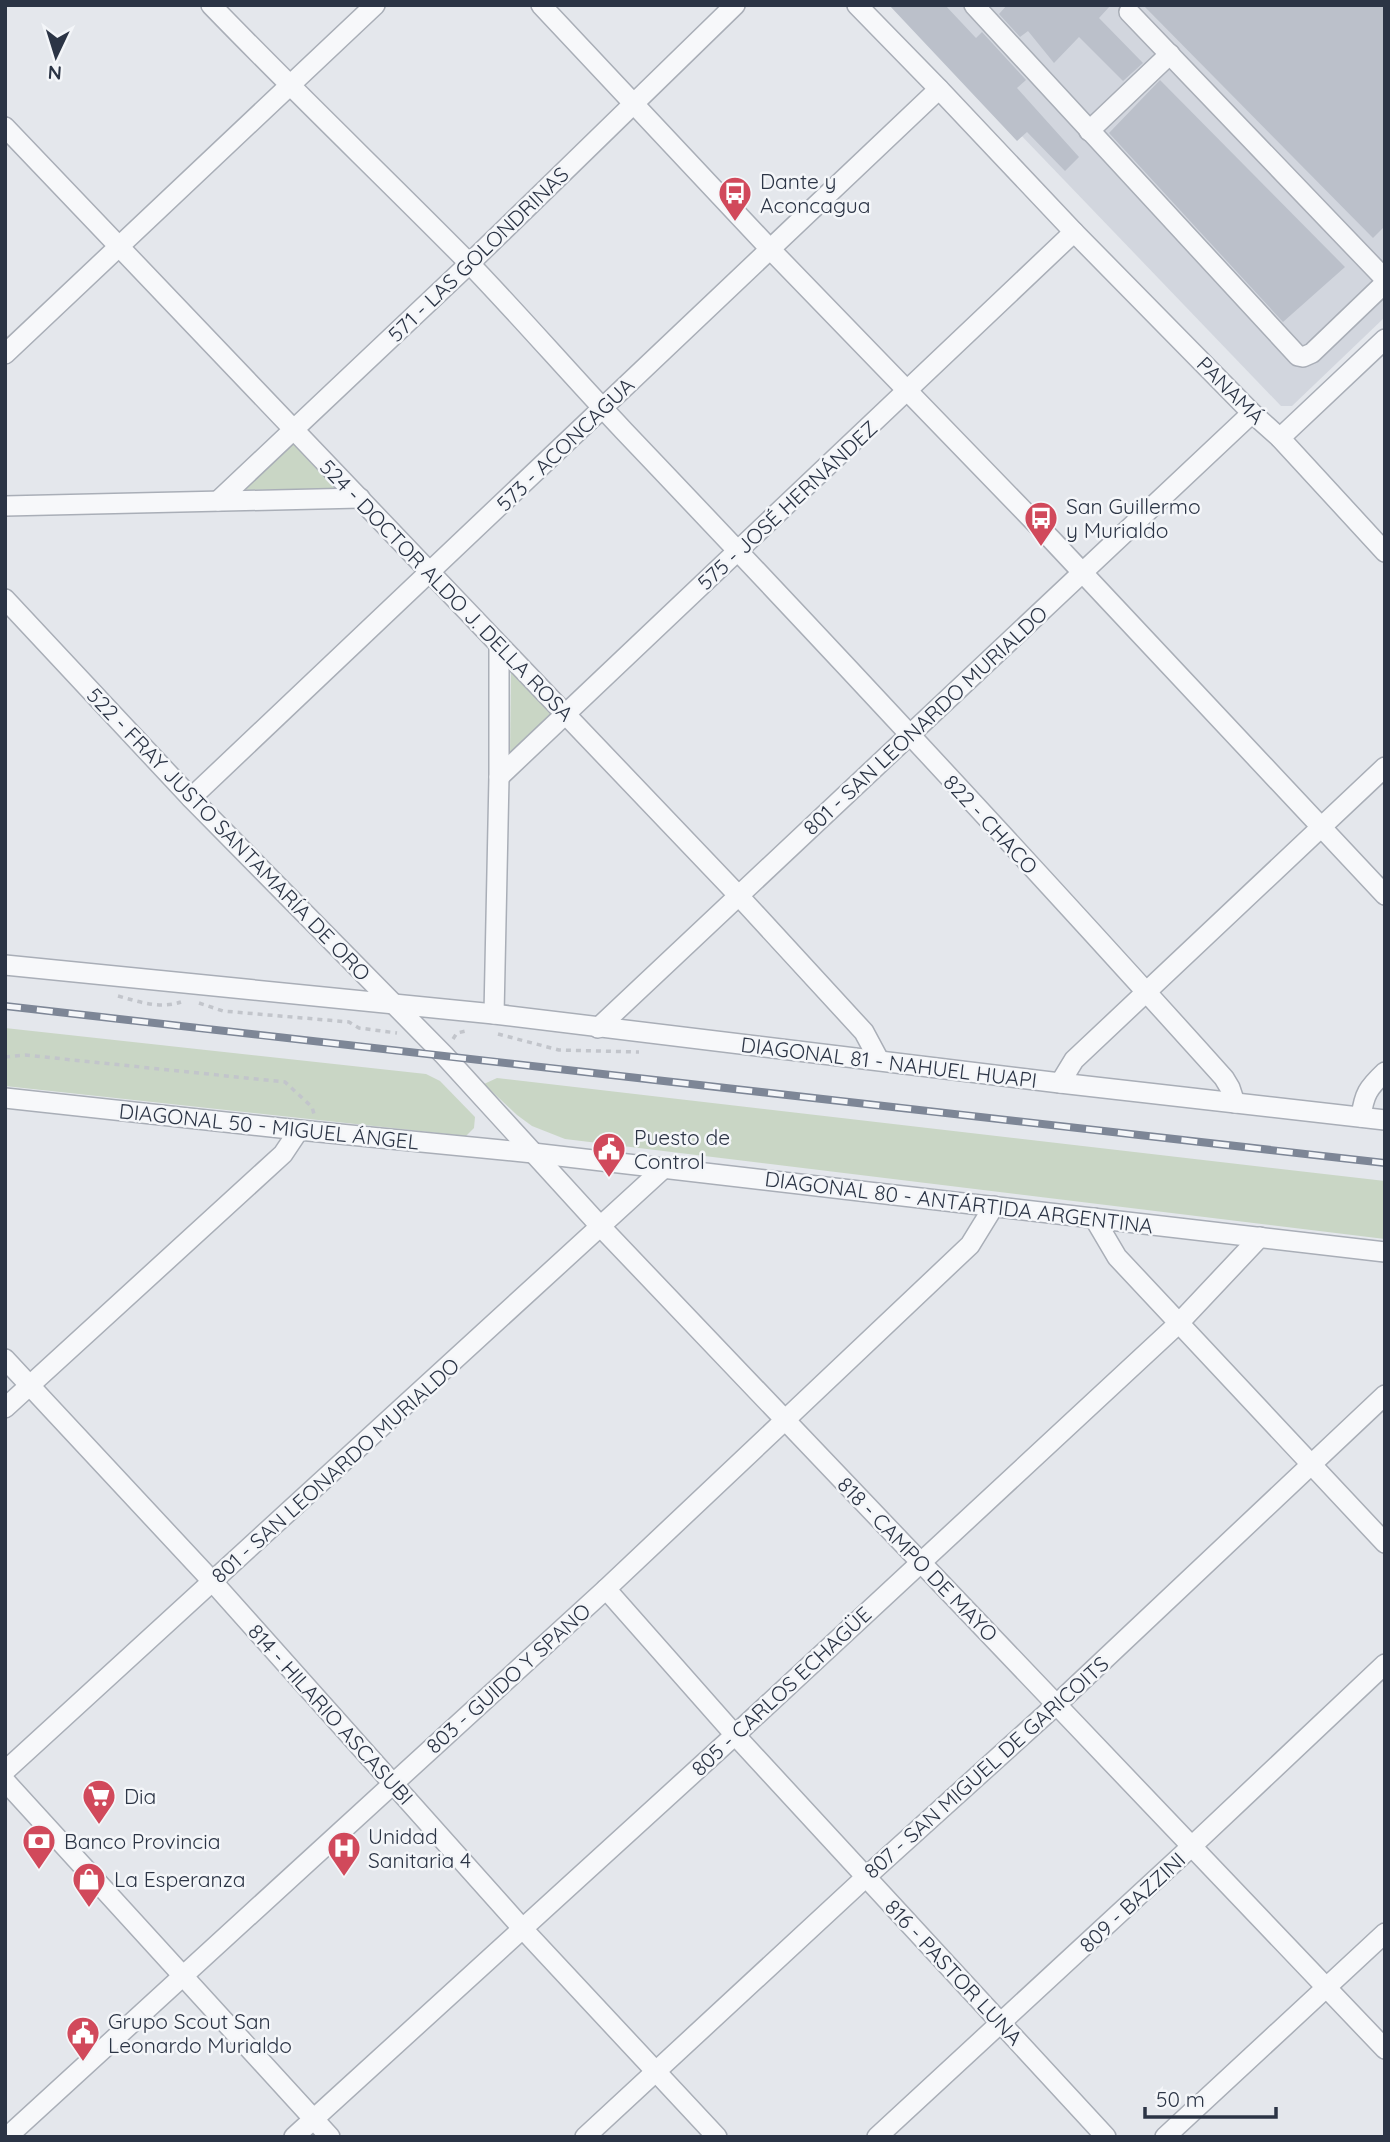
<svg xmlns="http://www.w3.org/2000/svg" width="1390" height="2142" viewBox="0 0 1390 2142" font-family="Quicksand,sans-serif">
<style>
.built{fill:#d2d6de}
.green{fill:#c9d6c5}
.building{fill:#bbc0ca}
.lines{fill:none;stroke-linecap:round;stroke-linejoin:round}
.minor-casing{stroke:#a9aeb7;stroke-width:22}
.path{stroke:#c2c5cb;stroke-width:3.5;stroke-dasharray:5 5;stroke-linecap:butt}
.minor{stroke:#f7f8fa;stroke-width:19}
.rail-casing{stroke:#7d8696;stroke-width:8}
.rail{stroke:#f4f6f9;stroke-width:5;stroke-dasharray:16;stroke-linecap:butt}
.labels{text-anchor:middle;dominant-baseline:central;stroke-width:5;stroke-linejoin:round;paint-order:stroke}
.poi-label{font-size:21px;fill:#2b3445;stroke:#f4f6f9;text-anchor:start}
.street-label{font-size:21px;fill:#2b3445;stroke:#f4f6f9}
</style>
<rect width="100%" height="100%" fill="#e4e7ec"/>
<path class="built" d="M896,5H1385V317L1292,406H1281Z"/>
<g class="green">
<path d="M297,440L347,489L239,490Z"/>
<path d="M511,670L555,715L510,758Z"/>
<path d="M5,1028L426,1074L440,1081L475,1117L474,1128L466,1136L5,1086Z"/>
<path d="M497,1078L1385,1181V1239L565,1139L532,1126L517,1115L484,1084Z"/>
</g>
<g class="building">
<path d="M889,5H945L976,38L982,32L1026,80L1017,88L1079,157L1065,171L1027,132L1017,141Z"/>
<path d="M1007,5H1111L1099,18L1143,63L1123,81L1079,37L1054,63L1028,31L1020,37L999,14Z"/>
<path d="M1143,5H1385V226L1373,238Z"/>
<path d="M1160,80L1345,267L1283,322L1109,133Z"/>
</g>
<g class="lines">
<defs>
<g id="minor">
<path d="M211,5C295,92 383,176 468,262C521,317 571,375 624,431C827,644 1027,859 1224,1078L1230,1088L1235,1103"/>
<path d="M541,5L771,250L1051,539L1385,895"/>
<path d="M857,5L939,89L1074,232L1252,413L1280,438L1385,552"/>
<path d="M974,5L1298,356L1303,357L1312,353L1385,283"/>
<path d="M1129,12L1385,279"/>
<path d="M5,127L738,895L864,1032L879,1060"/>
<path d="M1089,131L1170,54"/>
<path d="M5,354L375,5"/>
<path d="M1280,438L1385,339"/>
<path d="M218,501L469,264L735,5"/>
<path d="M5,506L360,498"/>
<path d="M5,599L191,798L444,1055L601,1227L1385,2049"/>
<path d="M499,777L1074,232"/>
<path d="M191,798L939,89"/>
<path d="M5,965L494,1014L1060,1083L1385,1120"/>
<path d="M494,1014L499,777V645"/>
<path d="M598,1028L1252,413"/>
<path d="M1060,1083L1074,1060L1385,767"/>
<path d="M5,1098L299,1130L533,1153L1385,1252"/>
<path d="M1361,1117C1364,1094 1368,1088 1385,1072"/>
<path d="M1094,1218L1117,1257L1385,1543"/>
<path d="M5,1359L212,1581L522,1928L717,2137"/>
<path d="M5,1408L283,1154L299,1130"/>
<path d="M606,1589L735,1735L1106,2137"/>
<path d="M5,1771L664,1168"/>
<path d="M5,1781L330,2137"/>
<path d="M7,2137L606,1589L785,1420L970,1245L994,1206"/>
<path d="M294,2137L735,1735L1179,1323L1260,1237"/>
<path d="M585,2137L867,1876L1056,1705L1385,1395"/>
<path d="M877,2137L1192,1846L1385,1664"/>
<path d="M1165,2137L1385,1933"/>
</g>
</defs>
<use href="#minor" class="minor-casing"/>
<g class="path">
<path d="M118,996C140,1002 159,1009 181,1002"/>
<path d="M199,1003L223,1011L349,1022L359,1028L397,1033"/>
<path d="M498,1034L559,1050L639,1052"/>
<path d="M453,1039L457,1033L466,1031"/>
<path d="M5,1057L25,1055L285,1082L312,1107L314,1114"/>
</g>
<use href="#minor" class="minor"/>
<defs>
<path id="rail" d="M5,1006L1385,1163"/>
</defs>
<use href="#rail" class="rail-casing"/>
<use href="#rail" class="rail"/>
</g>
<defs>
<symbol id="bus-pin" viewBox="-11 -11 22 30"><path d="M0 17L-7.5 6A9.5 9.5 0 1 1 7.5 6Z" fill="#d1495b" stroke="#f4f6f9"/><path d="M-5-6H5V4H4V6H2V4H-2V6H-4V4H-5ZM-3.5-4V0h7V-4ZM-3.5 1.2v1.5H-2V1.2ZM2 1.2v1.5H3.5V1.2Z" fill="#fff"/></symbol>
<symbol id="civic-pin" viewBox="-11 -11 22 30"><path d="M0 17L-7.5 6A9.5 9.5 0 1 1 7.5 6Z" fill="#d1495b" stroke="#f4f6f9"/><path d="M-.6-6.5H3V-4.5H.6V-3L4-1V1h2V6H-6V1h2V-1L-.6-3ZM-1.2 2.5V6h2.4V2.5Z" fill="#fff"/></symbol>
<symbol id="supermarket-pin" viewBox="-11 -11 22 30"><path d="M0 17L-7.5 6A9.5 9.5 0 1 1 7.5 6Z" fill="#d1495b" stroke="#f4f6f9"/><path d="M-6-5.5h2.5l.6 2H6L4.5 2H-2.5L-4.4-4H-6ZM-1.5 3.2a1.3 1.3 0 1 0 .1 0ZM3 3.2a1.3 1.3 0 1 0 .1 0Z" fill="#fff"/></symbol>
<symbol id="bank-pin" viewBox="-11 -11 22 30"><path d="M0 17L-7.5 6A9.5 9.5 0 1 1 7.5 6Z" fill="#d1495b" stroke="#f4f6f9"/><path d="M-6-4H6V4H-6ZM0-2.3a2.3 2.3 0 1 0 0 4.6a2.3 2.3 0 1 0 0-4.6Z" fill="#fff"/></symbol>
<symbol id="hospital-pin" viewBox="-11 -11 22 30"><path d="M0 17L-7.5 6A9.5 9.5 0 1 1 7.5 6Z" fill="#d1495b" stroke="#f4f6f9"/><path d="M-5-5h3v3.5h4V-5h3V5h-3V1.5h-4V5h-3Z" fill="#fff"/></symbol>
<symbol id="shop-pin" viewBox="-11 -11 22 30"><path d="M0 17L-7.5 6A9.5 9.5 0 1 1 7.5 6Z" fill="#d1495b" stroke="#f4f6f9"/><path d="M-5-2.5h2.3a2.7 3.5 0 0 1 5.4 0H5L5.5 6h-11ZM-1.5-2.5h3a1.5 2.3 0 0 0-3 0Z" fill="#fff"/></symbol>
</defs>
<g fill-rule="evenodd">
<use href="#bus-pin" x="716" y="174" width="38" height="52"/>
<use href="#bus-pin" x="1022" y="499" width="38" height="52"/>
<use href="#civic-pin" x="590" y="1130" width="38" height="52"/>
<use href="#supermarket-pin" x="80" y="1777" width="38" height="52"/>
<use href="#bank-pin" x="20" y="1822" width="38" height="52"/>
<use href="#hospital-pin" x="325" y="1829" width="38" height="52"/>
<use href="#shop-pin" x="70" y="1860" width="38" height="52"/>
<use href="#civic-pin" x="64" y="2014" width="38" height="52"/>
</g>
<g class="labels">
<g class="poi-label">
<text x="760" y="181">Dante y<tspan x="760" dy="24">Aconcagua</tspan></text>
<text x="1066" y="506">San Guillermo<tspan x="1066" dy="24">y Murialdo</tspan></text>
<text x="634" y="1137">Puesto de<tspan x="634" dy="24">Control</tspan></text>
<text x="124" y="1796">Dia</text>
<text x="368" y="1836">Unidad<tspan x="368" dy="24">Sanitaria 4</tspan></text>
<text x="64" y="1841">Banco Provincia</text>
<text x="114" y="1879">La Esperanza</text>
<text x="108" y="2021">Grupo Scout San<tspan x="108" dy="24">Leonardo Murialdo</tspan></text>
</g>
<g class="street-label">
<text transform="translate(478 254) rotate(-44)">571 - LAS GOLONDRINAS</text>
<text transform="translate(1231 390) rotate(45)">PANAMÁ</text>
<text transform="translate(565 444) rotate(-44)">573 - ACONCAGUA</text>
<text transform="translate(787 505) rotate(-43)">575 - JOSÉ HERNÁNDEZ</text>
<text transform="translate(447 590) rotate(46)">524 - DOCTOR ALDO J. DELLA ROSA</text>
<text transform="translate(925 720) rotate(-43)">801 - SAN LEONARDO MURIALDO</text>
<text transform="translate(991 824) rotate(47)">822 - CHACO</text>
<text transform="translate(229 834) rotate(46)">522 - FRAY JUSTO SANTAMARÍA DE ORO</text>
<text transform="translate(889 1062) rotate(7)">DIAGONAL 81 - NAHUEL HUAPI</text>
<text transform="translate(269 1126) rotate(6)">DIAGONAL 50 - MIGUEL ÁNGEL</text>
<text transform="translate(959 1202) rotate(7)">DIAGONAL 80 - ANTÁRTIDA ARGENTINA</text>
<text transform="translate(335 1470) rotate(-42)">801 - SAN LEONARDO MURIALDO</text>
<text transform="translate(918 1559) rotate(46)">818 - CAMPO DE MAYO</text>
<text transform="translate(508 1678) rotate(-42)">803 - GUIDO Y SPANO</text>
<text transform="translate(781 1691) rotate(-43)">805 - CARLOS ECHAGÜE</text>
<text transform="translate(331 1714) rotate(48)">814 - HILARIO ASCASUBI</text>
<text transform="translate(986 1767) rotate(-42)">807 - SAN MIGUEL DE GARICOITS</text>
<text transform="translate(1132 1902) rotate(-43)">809 - BAZZINI</text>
<text transform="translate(954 1972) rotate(47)">816 - PASTOR LUNA</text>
</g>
</g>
<rect width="1390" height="2142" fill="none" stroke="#2b3445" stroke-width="14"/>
<g transform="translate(56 56) rotate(184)" stroke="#f4f6f9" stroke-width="5" paint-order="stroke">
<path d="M0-5L12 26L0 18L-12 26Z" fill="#2b3445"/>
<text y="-10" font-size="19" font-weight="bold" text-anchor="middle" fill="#2b3445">N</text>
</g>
<path d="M1145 2107v10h131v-10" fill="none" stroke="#2b3445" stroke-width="3.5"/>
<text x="1156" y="2107" font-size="21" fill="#2b3445" stroke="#f4f6f9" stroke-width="5" paint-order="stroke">50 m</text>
</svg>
